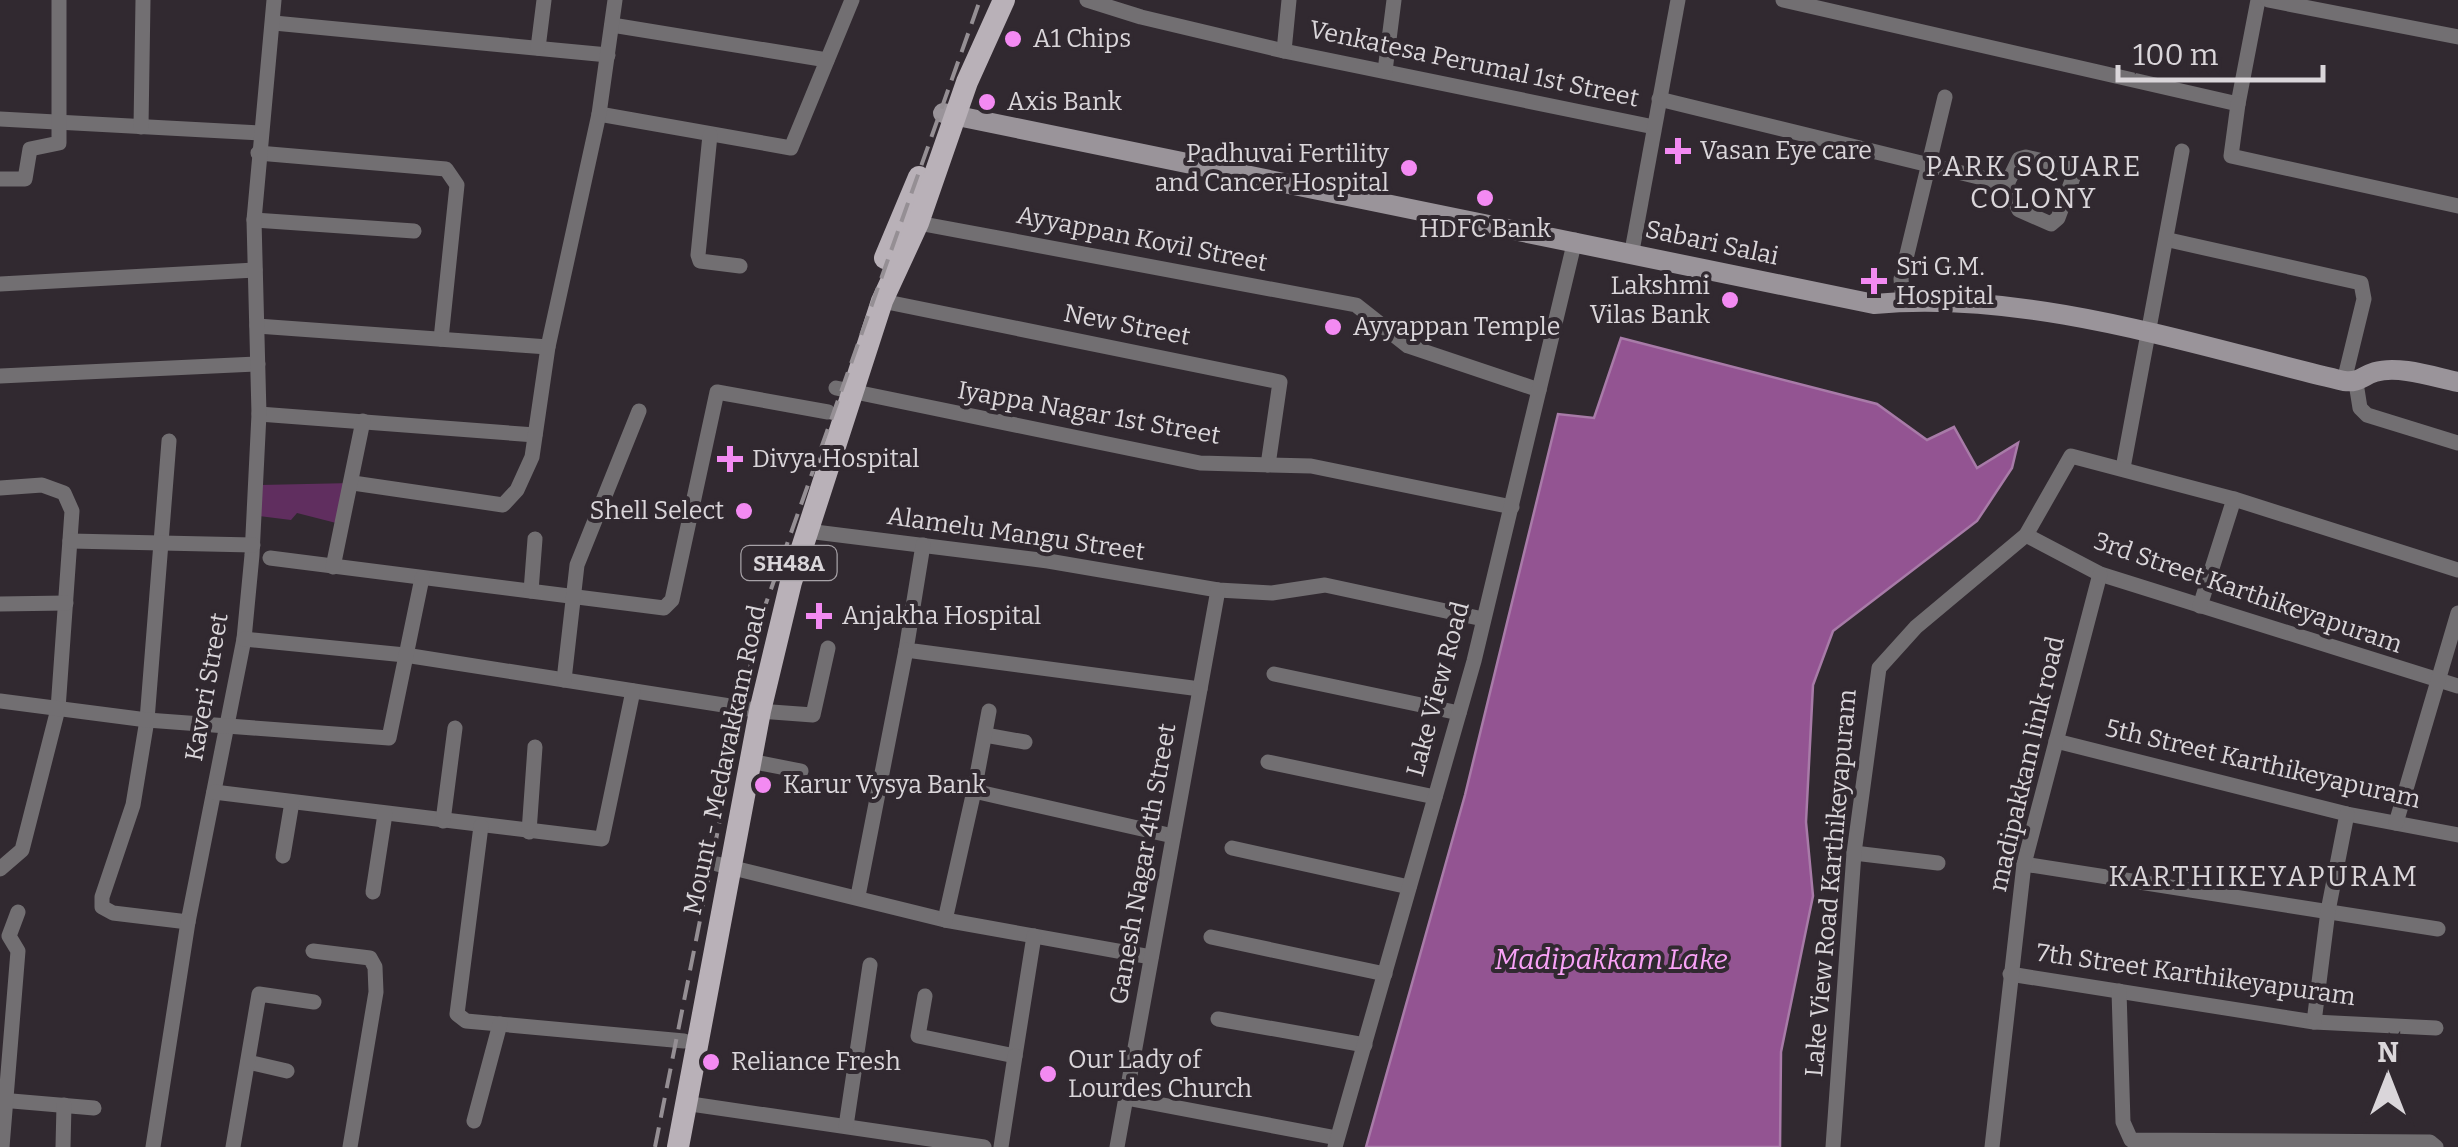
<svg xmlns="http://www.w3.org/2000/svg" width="2458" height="1147" viewBox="0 0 2458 1147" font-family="Bitter,serif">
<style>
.green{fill:#602e5f}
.water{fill:#935492;stroke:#a87ba8;stroke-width:2.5}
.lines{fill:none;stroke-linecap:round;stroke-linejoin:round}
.street{stroke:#726f72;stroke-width:15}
.secondary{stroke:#9a949a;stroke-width:20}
.primary{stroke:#b9b1b8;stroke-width:22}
.rail{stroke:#958f94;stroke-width:4;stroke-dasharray:20 10;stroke-linecap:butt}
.poi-dot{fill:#f38af2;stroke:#312930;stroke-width:4}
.labels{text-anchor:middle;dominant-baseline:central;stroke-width:8;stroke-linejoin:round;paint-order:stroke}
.shield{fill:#312930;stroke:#a7a2a7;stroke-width:2.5}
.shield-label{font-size:22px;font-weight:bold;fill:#dad6da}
.poi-label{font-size:25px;fill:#dad6da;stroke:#312930;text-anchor:start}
.street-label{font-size:25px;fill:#dad6da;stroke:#312930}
.neighbourhood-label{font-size:28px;letter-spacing:2.5px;fill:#dad6da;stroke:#312930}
.water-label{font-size:28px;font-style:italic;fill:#f9a2f7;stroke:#312930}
</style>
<rect width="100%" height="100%" fill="#312930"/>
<path class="green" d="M353,483L344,525L297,513L291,520L259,516L260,485Z"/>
<path class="water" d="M1621,338L1877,404L1927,440L1954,427L1977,468L2018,443L2012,468L1977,521L1833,631L1813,685L1806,822L1813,896L1781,1052L1780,1147H1366L1465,795L1558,414L1594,418Z"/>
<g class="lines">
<g class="street">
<path d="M1087,0L1141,17L1284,51L1654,127"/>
<path d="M1783,0L2238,104L2258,0"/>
<path d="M2268,0L2458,37"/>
<path d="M274,23L608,55"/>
<path d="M612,25L827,60"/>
<path d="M538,48L544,0"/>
<path d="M1284,51L1289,0"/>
<path d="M1385,71L1394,0"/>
<path d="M1659,99L2007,184L2019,159L2026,157L2070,167L2074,175L2058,218L2051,224L2019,210L2007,184"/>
<path d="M2238,104L2231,156L2458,206"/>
<path d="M599,114L791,148L852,0"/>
<path d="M0,119L259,133"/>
<path d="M141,127L143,0"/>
<path d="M710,135L698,255L700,261L740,266"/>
<path d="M258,153L446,169L457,185L441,339"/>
<path d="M0,179H25L30,149L59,143V0"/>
<path d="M254,220L414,231"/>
<path d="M918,223L1356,305L1408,346L1539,390"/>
<path d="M2169,240L2361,283L2364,299L2344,381"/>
<path d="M1632,251L1678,0"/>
<path d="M0,284L255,270"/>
<path d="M882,301L1280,382L1268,465"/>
<path d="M1903,301L1901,279L1945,97"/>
<path d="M257,326L548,347"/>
<path d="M0,376L258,364"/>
<path d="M2356,383L2360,408L2367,415L2458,443"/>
<path d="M836,388L1200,463L1311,466L1512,507"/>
<path d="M259,414L535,435"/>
<path d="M169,441L147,720L133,805L102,897V907L113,913L188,922L244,639L252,555L259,414L254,220L274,0"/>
<path d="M2123,468L2182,151"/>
<path d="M353,483L503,505L517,490L532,457L548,347L599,114L615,0"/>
<path d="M0,488L42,485L64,493L72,511L58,709L22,850L0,869"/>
<path d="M807,531L1048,561L1218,590L1272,593L1325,585L1483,619"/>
<path d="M2026,535L2100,574L2458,686"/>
<path d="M70,541L253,545"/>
<path d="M923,545L906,650L1200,689"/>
<path d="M270,558L664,608L672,600L717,392L828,412"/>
<path d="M333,567L363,421"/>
<path d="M531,591L535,539"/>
<path d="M0,604L66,603"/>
<path d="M2200,606L2234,499"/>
<path d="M244,639L405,655L749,709"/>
<path d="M1274,674L1459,713"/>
<path d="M564,680L577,565L639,411"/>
<path d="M0,701L147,720L389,738L422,578"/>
<path d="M760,711L813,715L828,648"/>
<path d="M985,735L1025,742"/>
<path d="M2056,741L2347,814L2458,835"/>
<path d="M750,761L801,771"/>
<path d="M1268,762L1435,797"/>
<path d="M974,791L989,711"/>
<path d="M214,792L602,839L633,691"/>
<path d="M443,821L455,728"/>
<path d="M2396,823L2458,613"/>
<path d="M481,826L457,1014L466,1021L684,1041"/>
<path d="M529,832L535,747"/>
<path d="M1232,848L1409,887"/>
<path d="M1854,853L1938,863"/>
<path d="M283,856L292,802"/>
<path d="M717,864L945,920L1151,957"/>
<path d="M2024,864L2438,929"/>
<path d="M373,892L385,814"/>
<path d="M858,896L906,650"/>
<path d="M945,920L974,791L1173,836"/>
<path d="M1211,937L1385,974"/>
<path d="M313,951L370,958L375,967L376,992L350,1147"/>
<path d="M2010,974L2314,1022L2436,1028"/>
<path d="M2119,991L2123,1122L2131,1140L2430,1142L2436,1147"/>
<path d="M925,996L918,1036L1015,1056L1034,936"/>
<path d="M1218,1019L1365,1045"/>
<path d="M2314,1022L2328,911L2347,814"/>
<path d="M248,1062L287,1071"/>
<path d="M1126,1098L1337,1138"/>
<path d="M0,1100L94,1108"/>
<path d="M684,1103L984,1147"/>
<path d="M474,1121L500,1024"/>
<path d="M846,1126L870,965"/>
<path d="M2,1147L18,951L9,936L18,912"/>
<path d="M63,1147L64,1105"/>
<path d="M153,1147L188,922"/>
<path d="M233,1147L259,994L314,1002"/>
<path d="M1001,1147L1015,1056"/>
<path d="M1117,1147L1218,590"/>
<path d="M1335,1147L1474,661L1575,240"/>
<path d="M1833,1147L1854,853L1879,668L1916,627L2026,535L2071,456L2234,499L2458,570"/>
<path d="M1992,1147L2024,864L2100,574"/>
</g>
<path class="secondary" d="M943,113L1874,304C2032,290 2192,345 2344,381C2359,383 2362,376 2375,372C2399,365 2434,377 2458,382"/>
<g class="primary">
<path d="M885,258L919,177"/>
<path d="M678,1147L760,711L791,582L882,301L918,223L967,82L1004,0"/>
</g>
<path class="rail" d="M655,1147L759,623L980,0"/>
</g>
<g class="poi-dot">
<circle cx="1013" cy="39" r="10"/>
<circle cx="987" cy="102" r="10"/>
<path d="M1673 136h10v10h10v10h-10v10h-10v-10h-10v-10h10z"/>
<circle cx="1409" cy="168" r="10"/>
<circle cx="1485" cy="198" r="10"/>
<path d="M1869 266h10v10h10v10h-10v10h-10v-10h-10v-10h10z"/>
<circle cx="1730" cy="300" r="10"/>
<circle cx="1333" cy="327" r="10"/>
<path d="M725 444h10v10h10v10h-10v10h-10v-10h-10v-10h10z"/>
<circle cx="744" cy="511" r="10"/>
<path d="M814 601h10v10h10v10h-10v10h-10v-10h-10v-10h10z"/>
<circle cx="763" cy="785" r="10"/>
<circle cx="711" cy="1062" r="10"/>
<circle cx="1048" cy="1074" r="10"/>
</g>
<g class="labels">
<rect class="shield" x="741.5" y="546" width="95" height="34" rx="8"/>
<g class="shield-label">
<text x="789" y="563">SH48A</text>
</g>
<g class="poi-label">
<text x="1033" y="39">A1 Chips</text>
<text x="1007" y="102">Axis Bank</text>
<text x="1700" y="151">Vasan Eye care</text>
<text x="1389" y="154" text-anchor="end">Padhuvai Fertility<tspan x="1389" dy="29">and Cancer Hospital</tspan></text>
<text x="1485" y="229" text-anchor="middle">HDFC Bank</text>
<text x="1896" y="267">Sri G.M.<tspan x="1896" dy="29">Hospital</tspan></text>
<text x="1710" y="286" text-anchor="end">Lakshmi<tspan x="1710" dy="29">Vilas Bank</tspan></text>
<text x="1353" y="327">Ayyappan Temple</text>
<text x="752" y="459">Divya Hospital</text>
<text x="724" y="511" text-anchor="end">Shell Select</text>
<text x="842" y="616">Anjakha Hospital</text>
<text x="783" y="785">Karur Vysya Bank</text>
<text x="1068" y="1060">Our Lady of<tspan x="1068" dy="29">Lourdes Church</tspan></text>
<text x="731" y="1062">Reliance Fresh</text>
</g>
<g class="street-label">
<text transform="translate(1474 64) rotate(12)">Venkatesa Perumal 1st Street</text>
<text transform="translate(1142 239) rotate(11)">Ayyappan Kovil Street</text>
<text transform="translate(1712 243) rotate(12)">Sabari Salai</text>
<text transform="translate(1127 325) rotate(11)">New Street</text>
<text transform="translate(1089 413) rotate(10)">Iyappa Nagar 1st Street</text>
<text transform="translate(1016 534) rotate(8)">Alamelu Mangu Street</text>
<text transform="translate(2248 593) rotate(19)">3rd Street Karthikeyapuram</text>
<text transform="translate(207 687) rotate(-80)">Kaveri Street</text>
<text transform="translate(1438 689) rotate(-75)">Lake View Road</text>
<text transform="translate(725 760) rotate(-78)">Mount - Medavakkam Road</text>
<text transform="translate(2027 764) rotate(-77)">madipakkam link road</text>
<text transform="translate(2263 764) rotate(13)">5th Street Karthikeyapuram</text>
<text transform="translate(1143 864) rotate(-80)">Ganesh Nagar 4th Street</text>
<text transform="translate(1831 883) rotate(-85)">Lake View Road Karthikeyapuram</text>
<text transform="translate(2196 975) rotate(8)">7th Street Karthikeyapuram</text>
</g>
<g class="neighbourhood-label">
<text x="2034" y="166">PARK SQUARE<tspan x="2034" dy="32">COLONY</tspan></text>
<text x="2264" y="876">KARTHIKEYAPURAM</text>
</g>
<g class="water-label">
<text x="1611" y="959">Madipakkam Lake</text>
</g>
</g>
<g transform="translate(2388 1077)" stroke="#312930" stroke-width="8" paint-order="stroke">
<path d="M0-8L18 38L0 25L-18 38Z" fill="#dad6da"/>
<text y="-15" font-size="28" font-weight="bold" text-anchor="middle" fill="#dad6da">N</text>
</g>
<path d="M2118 65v15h205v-15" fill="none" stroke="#dad6da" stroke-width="5"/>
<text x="2133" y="65" font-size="30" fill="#dad6da" stroke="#312930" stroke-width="8" paint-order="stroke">100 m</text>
</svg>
